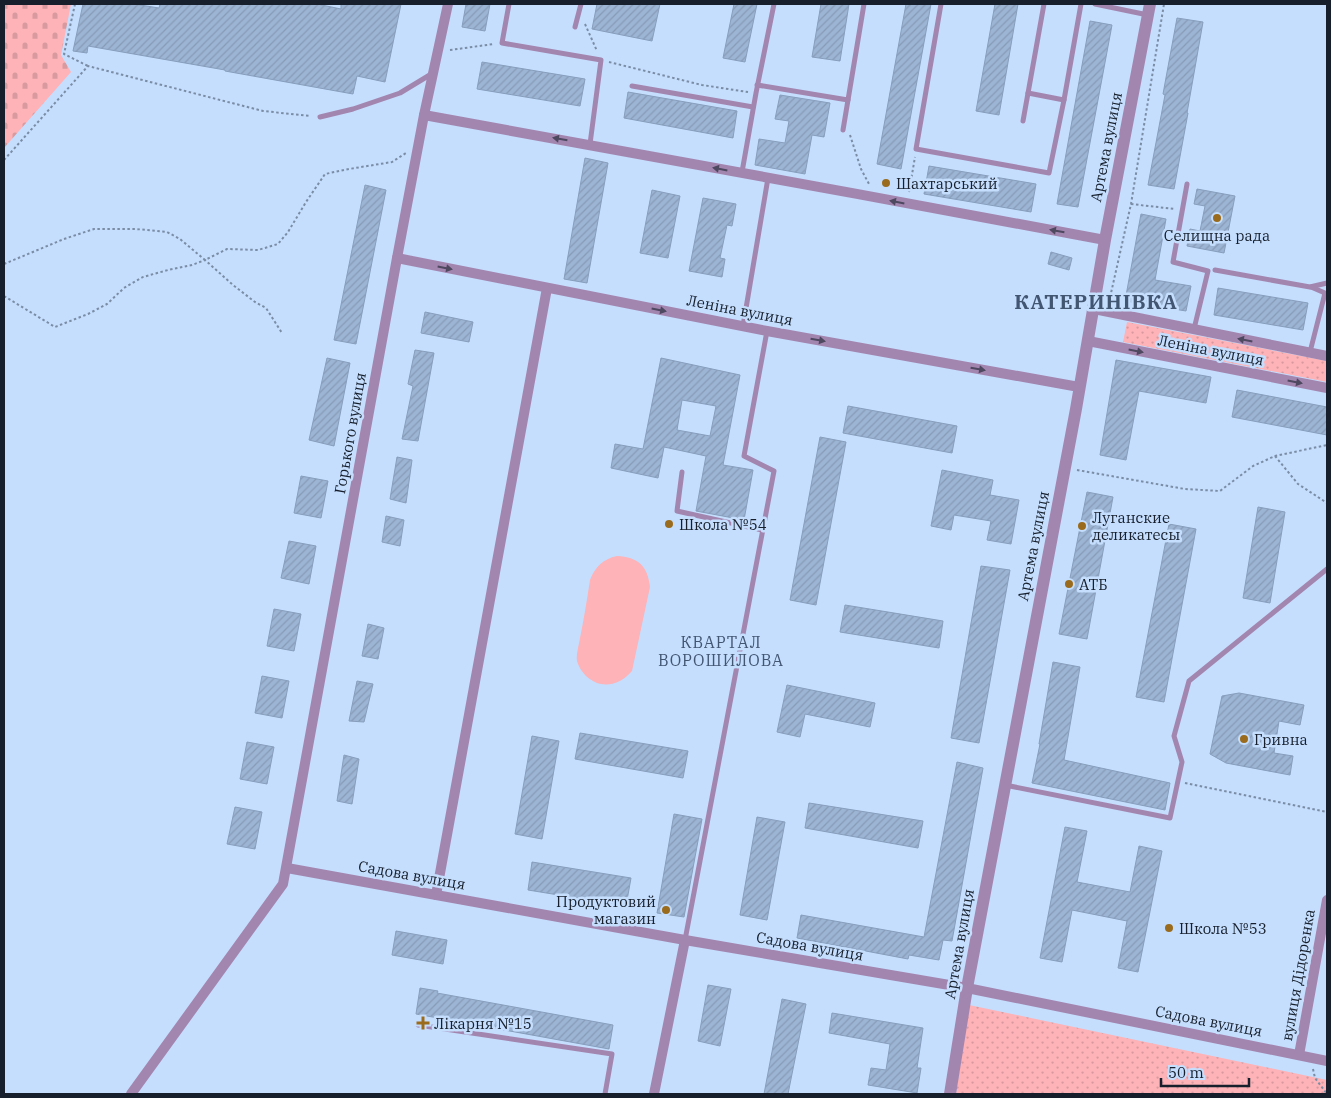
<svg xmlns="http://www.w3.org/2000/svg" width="1331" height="1098" viewBox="0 0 1331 1098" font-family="'IBM Plex Serif',serif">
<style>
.grass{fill:url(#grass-dots)}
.cemetery{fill:url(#cemetery-stones)}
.garden{fill:#fdb3b7}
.building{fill:url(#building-hatch);stroke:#879ebc;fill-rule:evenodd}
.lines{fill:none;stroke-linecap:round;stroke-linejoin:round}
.path{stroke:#7b8da5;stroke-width:2;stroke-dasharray:2.5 2.5;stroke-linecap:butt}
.service{stroke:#a386b0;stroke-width:5}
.minor{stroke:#a386b0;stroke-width:10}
.tertiary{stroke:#a386b0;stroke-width:12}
.oneway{fill:#4e4860}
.poi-dot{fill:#9a6b1c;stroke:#c5defe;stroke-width:2}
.labels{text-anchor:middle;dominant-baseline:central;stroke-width:5;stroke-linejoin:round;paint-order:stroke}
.street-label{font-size:15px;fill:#161f2b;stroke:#c5defe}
.poi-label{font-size:15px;fill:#161f2b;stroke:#c5defe;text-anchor:start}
.neighbourhood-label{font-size:16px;letter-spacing:1px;fill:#425672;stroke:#c5defe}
.district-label{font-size:20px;font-weight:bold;letter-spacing:1px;fill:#425672;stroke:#c5defe}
</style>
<defs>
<pattern id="grass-dots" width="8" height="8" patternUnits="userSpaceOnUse" patternTransform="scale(1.25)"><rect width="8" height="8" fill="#fdb3b7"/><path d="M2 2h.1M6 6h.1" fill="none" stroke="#d89a9e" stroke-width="1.8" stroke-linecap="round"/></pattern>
<pattern id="cemetery-stones" width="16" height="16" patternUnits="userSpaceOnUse" patternTransform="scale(1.25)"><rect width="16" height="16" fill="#fdb3b7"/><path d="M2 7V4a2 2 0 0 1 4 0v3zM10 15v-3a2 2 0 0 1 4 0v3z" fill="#d89a9e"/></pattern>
<pattern id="building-hatch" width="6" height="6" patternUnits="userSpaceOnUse" patternTransform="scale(1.25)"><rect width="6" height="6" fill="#9db5d4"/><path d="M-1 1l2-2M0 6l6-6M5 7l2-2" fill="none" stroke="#869bb6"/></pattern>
</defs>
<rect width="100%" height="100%" fill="#c5defe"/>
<g class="grass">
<path d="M1127,322L1327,361V382L1123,342Z"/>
<path d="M969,1005L1327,1080V1094H956Z"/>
</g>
<path class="cemetery" d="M4,4H71L61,55L71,72L4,148Z"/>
<path class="garden" d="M617,556C638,557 648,566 650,587L632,671C624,680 614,686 601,684C590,682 580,672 577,661C576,654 579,645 580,638C584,619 587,599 590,580C595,567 603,559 617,556Z"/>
<g class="building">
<path d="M83,4H134L159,8L160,4H317L341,9V4H401L385,82L357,76L353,94L225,71V70L88,46L87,53L73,51Z"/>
<path d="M466,4H490L485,31L462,27Z"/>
<path d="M597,4H660L652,41L592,29Z"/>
<path d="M734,4H757L745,62L723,58Z"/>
<path d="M821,4H849L840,61L812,57Z"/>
<path d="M906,4H931L901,169L877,164Z"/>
<path d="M995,4H1018L999,115L976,111Z"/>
<path d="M1177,18L1203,22L1187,113H1188L1174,189L1148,185L1165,95L1163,94Z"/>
<path d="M1090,21L1112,25L1078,207L1057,204Z"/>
<path d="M482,62L585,79L580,106L477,89Z"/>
<path d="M628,92L737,111L733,138L624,118Z"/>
<path d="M780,95L830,103L824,137L812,135L805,174L755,165L759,139L785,143L789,121L775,119Z"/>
<path d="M585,158L608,163L587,283L564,279Z"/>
<path d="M929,166L1036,184L1031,212L924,194Z"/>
<path d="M365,185L386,190L356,344L334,340Z"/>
<path d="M1197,189L1235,196L1224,253L1187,246L1190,229L1200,231L1205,206L1194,204Z"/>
<path d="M652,190L680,196L668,258L640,253Z"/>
<path d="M703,198L736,204L732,226L727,225L720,258L725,259L722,277L689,271Z"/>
<path d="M1141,214L1166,219L1155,280L1191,286L1186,311L1125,301Z"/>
<path d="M1051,252L1072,258L1069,270L1048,264Z"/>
<path d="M1218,288L1308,303L1303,330L1214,315Z"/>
<path d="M425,312L473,322L469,342L421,333Z"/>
<path d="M415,350L434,353L418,441L402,439L413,386L408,384Z"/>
<path d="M327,358L350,363L334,446L309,440Z"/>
<path d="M661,358L740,375L723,465L753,470L744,520L696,511L706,456L664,447L658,478L611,468L615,444L643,449ZM682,400L716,406L710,436L677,430Z"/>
<path d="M1116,360L1211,377L1206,403L1139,391L1126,460L1100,455Z"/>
<path d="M1237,390L1327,407V435L1232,417Z"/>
<path d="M848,406L957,426L952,453L843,433Z"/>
<path d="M820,437L846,442L816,605L790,600Z"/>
<path d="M397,457L412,460L406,503L390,499Z"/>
<path d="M942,470L993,480L990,495L1019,500L1011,544L987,540L991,521L954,515L951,530L931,526Z"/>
<path d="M301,476L328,481L321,518L294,513Z"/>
<path d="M1087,492L1113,497L1087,639L1059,634Z"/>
<path d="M1258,507L1285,512L1270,603L1243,598Z"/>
<path d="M386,516L404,520L400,546L382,542Z"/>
<path d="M1169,524L1196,529L1164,702L1136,697Z"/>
<path d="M289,541L316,546L309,584L281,578Z"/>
<path d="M981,566L1010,570L979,743L951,738Z"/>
<path d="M845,605L943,621L939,648L840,632Z"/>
<path d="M274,609L301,614L294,651L267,646Z"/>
<path d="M368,624L384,628L378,659L362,656Z"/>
<path d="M1053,662L1080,667L1064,760L1170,783L1165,810L1032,783L1040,744H1039Z"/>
<path d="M262,676L289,681L282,718L255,713Z"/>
<path d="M357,681L373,684L364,722L349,721Z"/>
<path d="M787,685L875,703L870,727L805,714L800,737L777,732Z"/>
<path d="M1239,693L1304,705L1300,725L1279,721L1274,753L1293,756L1290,775L1226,763L1210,754L1222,696Z"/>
<path d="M580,733L688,751L683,778L575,759Z"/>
<path d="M532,736L559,741L542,839L515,834Z"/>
<path d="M247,742L274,747L267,784L240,779Z"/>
<path d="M344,755L359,759L352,804L337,801Z"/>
<path d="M957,762L983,768L952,941L943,940L939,960L909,955L908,959L797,938L801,915L924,937Z"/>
<path d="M809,803L923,821L918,848L805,828Z"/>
<path d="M235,807L262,812L255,849L227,844Z"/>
<path d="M674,814L702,819L684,917L657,913Z"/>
<path d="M757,817L785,822L767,920L740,915Z"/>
<path d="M1065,827L1087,831L1077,882L1130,892L1139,846L1162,851L1138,972L1118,968L1127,921L1072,910L1062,962L1040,958Z"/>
<path d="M532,862L631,878L626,906L528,890Z"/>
<path d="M396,931L447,940L443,964L392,955Z"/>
<path d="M708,985L731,989L720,1046L698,1041Z"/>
<path d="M420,988L438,991L437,993L613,1025L609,1049L416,1014Z"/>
<path d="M782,999L806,1004L788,1094H764Z"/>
<path d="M832,1013L923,1028L917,1068H921L917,1093L868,1085L871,1068L886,1070L890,1044L829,1033Z"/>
</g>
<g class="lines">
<g class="path">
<path d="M75,4L64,54L88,66"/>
<path d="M585,24L597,51"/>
<path d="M450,50L494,44"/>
<path d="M609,62L702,85L748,92"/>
<path d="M850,135L861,169L869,184"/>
<path d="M4,160L88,66L263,111L311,116"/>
<path d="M909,192L915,157"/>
<path d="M1131,204L1175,209"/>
<path d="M4,264L64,239L94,229H136L167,232L180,239L205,260L227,249L258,250L278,244L288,232L306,202L325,174L349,169L392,162L406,153"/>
<path d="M4,296L55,327L88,314L107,304L124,288L143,277L168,270L192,265L205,260L233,285L255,302L266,308L282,333"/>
<path d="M1109,302L1131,204L1164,4"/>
<path d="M1275,456L1298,484L1327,503"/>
<path d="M1077,470L1185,489L1220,491L1253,466L1275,456L1327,445"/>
<path d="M1185,783L1327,812"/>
<path d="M1313,1069L1315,1078L1327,1094"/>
</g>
<g class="service">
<path d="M509,4L502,43L601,60L590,144"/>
<path d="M941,4L916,149L1049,173L1064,100L1081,4"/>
<path d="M1095,4L1148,15"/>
<path d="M575,27L581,4"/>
<path d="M757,85L848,100L864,4"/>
<path d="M632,86L753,107"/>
<path d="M1028,93L1064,100"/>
<path d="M320,117L353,109L400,93L433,73"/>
<path d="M1023,121L1044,4"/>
<path d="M843,130L848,100"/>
<path d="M742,172L756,93L774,4"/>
<path d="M1187,184L1173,262L1208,271L1194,329"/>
<path d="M1215,270L1310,287L1327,283"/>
<path d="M743,326L768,178"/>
<path d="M1310,352L1325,293L1311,287"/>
<path d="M682,472L677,511L762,530"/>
<path d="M1005,785L1170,818L1182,762L1174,736L1189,681L1327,569"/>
<path d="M685,940L774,471L744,456L767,331"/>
<path d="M418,1025L612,1054L605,1094"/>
</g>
<g class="minor">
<path d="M424,115C652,155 878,198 1105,240"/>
<path d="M397,258L767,331L1079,387"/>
<path d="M1094,309L1327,356"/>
<path d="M1088,341L1327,388"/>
<path d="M287,868L685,940L967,988L1327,1061"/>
<path d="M436,895L547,288"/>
<path d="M1299,1055L1327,900"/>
<path d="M131,1094L283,884L397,258L424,115L448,4"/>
<path d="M654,1094L685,940"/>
</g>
<path class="tertiary" d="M950,1094L967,988L1076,409L1105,240L1150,4"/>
</g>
<defs><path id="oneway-solid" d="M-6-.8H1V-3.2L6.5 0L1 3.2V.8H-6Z" transform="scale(1.25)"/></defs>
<g class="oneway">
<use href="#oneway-solid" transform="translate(560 139) rotate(-170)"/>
<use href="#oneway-solid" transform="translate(720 169) rotate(-169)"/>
<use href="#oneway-solid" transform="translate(897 202) rotate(-169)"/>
<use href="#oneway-solid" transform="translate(1057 231) rotate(-170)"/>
<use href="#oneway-solid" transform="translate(445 268) rotate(11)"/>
<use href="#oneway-solid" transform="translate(659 310) rotate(11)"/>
<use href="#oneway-solid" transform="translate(818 340) rotate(10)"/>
<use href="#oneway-solid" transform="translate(1245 340) rotate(-169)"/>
<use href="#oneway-solid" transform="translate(1136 351) rotate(11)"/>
<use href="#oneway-solid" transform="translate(978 369) rotate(10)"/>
<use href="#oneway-solid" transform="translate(1295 382) rotate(11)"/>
</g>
<g class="poi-dot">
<circle cx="886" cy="183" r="5"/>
<circle cx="1217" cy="218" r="5"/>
<circle cx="669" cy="524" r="5"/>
<circle cx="1082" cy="526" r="5"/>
<circle cx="1069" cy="584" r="5"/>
<circle cx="1244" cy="739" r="5"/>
<circle cx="666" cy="910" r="5"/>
<circle cx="1169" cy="928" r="5"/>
<path d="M420.5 1015.5h5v5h5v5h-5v5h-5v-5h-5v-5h5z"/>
</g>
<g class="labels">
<g class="street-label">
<text transform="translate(1106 147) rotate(-79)">Артема вулиця</text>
<text transform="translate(740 310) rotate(11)">Леніна вулиця</text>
<text transform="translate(1211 350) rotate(11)">Леніна вулиця</text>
<text transform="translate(350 433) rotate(-80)">Горького вулиця</text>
<text transform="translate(1033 546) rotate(-79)">Артема вулиця</text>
<text transform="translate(412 875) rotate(10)">Садова вулиця</text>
<text transform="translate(959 944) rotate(-80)">Артема вулиця</text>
<text transform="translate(810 946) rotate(10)">Садова вулиця</text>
<text transform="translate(1298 975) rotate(-80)">вулиця Дідоренка</text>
<text transform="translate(1209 1021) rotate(11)">Садова вулиця</text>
</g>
<g class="poi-label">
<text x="896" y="183">Шахтарський</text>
<text x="1217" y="235" text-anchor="middle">Селищна рада</text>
<text x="1092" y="517">Луганские<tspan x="1092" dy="17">деликатесы</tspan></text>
<text x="679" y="524">Школа №54</text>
<text x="1079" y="584">АТБ</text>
<text x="1254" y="739">Гривна</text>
<text x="656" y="901" text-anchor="end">Продуктовий<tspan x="656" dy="17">магазин</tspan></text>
<text x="1179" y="928">Школа №53</text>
<text x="434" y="1023">Лікарня №15</text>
</g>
<g class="neighbourhood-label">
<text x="721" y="642">КВАРТАЛ<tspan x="721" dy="18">ВОРОШИЛОВА</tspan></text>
</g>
<g class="district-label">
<text x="1096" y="301">КАТЕРИНІВКА</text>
</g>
</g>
<rect width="1331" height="1098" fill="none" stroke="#161f2b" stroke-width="10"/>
<path d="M1161 1078v8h88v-8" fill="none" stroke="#161f2b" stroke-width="2.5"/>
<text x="1168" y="1078" font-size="15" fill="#161f2b" stroke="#c5defe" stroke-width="4" paint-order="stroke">50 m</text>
</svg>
